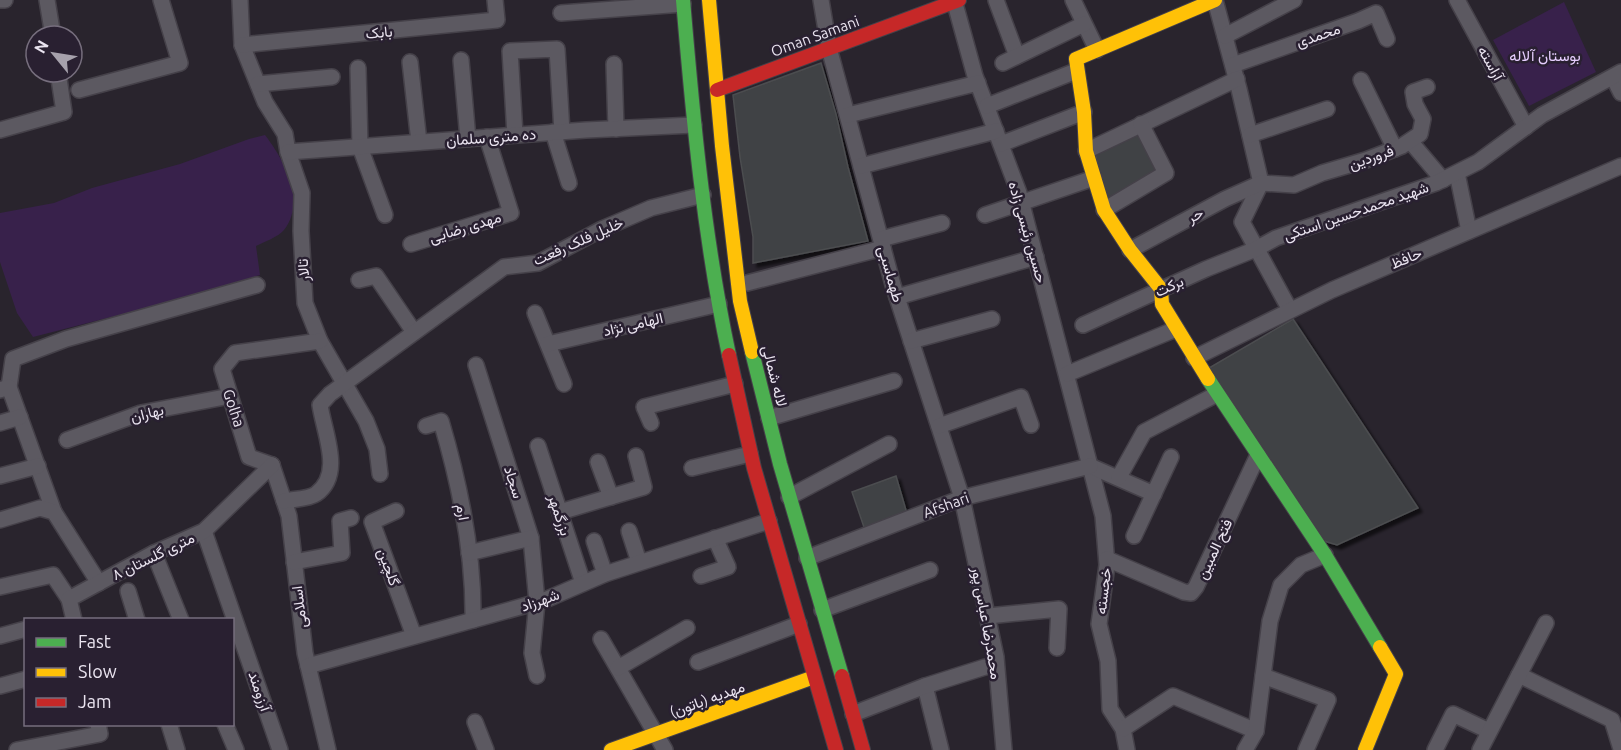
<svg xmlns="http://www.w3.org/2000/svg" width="1621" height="750" viewBox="0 0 1621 750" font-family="Ubuntu,Vazirmatn,sans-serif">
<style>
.green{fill:#38214b}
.building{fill:#404244;stroke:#4c4d50;stroke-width:1.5;filter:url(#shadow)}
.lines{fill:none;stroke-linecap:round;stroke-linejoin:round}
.street-casing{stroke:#454149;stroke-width:18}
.fast-casing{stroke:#454149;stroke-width:16}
.slow-casing{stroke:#454149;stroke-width:16}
.jam-casing{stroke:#454149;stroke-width:16}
.street{stroke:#5c5961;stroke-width:15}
.fast{stroke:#4caf50;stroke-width:14}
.slow{stroke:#ffc107;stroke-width:14}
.jam{stroke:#c62828;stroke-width:14}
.labels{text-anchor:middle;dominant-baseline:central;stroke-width:5;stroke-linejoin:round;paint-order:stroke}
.street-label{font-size:15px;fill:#eae4f0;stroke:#292031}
.park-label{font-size:15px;fill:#e6ceff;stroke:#292031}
</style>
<defs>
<filter id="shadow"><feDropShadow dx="4" dy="4" stdDeviation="1.5" flood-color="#0009"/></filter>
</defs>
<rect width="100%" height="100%" fill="#29242d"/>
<g class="green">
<path d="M1564,2L1596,72L1529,106L1493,40Z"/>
<path d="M265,135C284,160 307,200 284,230C278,237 264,242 256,246L260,275L162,304L33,337L17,313L0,262V213L54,203L92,188L180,164L249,139Z"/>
</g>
<g class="building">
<path d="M821,63L836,114L848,167L868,241L753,263V237L740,157L733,95Z"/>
<path d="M1141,129L1162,173L1105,206L1095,151Z"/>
<path d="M1293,319L1418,508L1337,545L1324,541L1209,368Z"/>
<path d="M896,476L908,517L866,533L852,492Z"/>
</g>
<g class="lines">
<defs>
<g id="street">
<path d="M0,0H5"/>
<path d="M47,0L53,36"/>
<path d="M240,0L242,45L265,102L285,134L288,152L302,193L301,231L305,303L320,341L366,421L377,449L380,474"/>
<path d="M821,0L829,48L893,285L962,498L996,657L1004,750"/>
<path d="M954,0L975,76L1019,193L1103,516L1107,565L1099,624L1108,661L1110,709L1123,729L1127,750"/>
<path d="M996,0L1017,56"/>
<path d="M1073,0L1097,50"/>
<path d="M1215,0L1239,89L1261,183L1242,222L1290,310"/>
<path d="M1457,0L1526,127"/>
<path d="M561,13L683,4"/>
<path d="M1225,36L1294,0"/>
<path d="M242,45L497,20L495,0"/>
<path d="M461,60L468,139"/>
<path d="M410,62L419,142"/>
<path d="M1003,63L1084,24"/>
<path d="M614,64L616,129"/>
<path d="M1233,65L1358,21L1376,13L1387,39"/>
<path d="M358,68L360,147L385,215"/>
<path d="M1613,77L1621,93"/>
<path d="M1361,80L1395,149"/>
<path d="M258,84L332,77"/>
<path d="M79,90L180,63L161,0"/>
<path d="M987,106L1076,71"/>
<path d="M848,115L978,83"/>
<path d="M0,130L64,112L58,72"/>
<path d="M553,132L569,183"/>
<path d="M515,135L510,51L557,49L562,132"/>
<path d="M1250,135L1327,109"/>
<path d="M1410,141L1443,180"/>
<path d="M1001,144L1084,112"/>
<path d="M1086,151L1237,79"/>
<path d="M288,152L586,130L694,125"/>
<path d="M861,166L996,131"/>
<path d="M1457,173L1469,231"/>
<path d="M1104,210L1166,173L1141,124"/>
<path d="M985,215L1094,178"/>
<path d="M881,239L942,223"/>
<path d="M411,244L511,213L487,137"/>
<path d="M1130,250L1225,199L1261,183L1294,185L1322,173L1366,160L1402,146L1420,134L1423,119L1415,104L1413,92L1427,87"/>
<path d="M359,280L376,276L414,332"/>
<path d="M747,283L883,248"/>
<path d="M897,297L1036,257"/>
<path d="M535,313L564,384"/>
<path d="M1083,325L1206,269L1256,249L1276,238L1436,183L1478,162L1542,115L1621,72"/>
<path d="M911,341L992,319"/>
<path d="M548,344L719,304"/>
<path d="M1194,358L1332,290L1621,166"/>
<path d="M476,365L531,538L537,602L532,653L537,676"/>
<path d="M1067,374L1176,329"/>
<path d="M9,387L13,359L66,339L257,285"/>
<path d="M0,390L9,387L54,512"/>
<path d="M769,418L894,381"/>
<path d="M0,423L20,417"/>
<path d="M651,423L644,407L735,384"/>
<path d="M426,426L441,421C460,485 474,553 473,620"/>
<path d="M939,426L1021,397L1031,425"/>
<path d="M67,440L141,413L230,396"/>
<path d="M538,446L583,583"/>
<path d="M598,462L611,497"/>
<path d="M272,465L289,516L305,653L328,750"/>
<path d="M272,465L249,457L222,369L235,353L320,341"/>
<path d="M1090,466L1154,494"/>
<path d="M692,468L750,454"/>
<path d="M0,476L38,466"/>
<path d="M1119,477L1144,432L1217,394"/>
<path d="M789,497L889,444"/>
<path d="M284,501C293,499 309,499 316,494C344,474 324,433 320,405L330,394L504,267L538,263L602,229L651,208L703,195"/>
<path d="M396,511L372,522L414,636"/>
<path d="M560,512L644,487L636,456"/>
<path d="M0,520L40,508L54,512L99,583"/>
<path d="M204,531L280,750"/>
<path d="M629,531L639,562"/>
<path d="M1134,536L1171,457"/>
<path d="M594,541L605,574"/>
<path d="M154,553L181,620"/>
<path d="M469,553L531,538"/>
<path d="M807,558L962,498L1090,466"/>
<path d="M1107,559L1184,592L1191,593L1196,587L1258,455"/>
<path d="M294,562L342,553L340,521L351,518"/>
<path d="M701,576L728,567L715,538"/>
<path d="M0,587L53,575L69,599"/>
<path d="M128,591L137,620"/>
<path d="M822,610L930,570"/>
<path d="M988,616L1059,609L1057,648"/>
<path d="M74,620L69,599L154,553L204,531L272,465"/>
<path d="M0,636L26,629"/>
<path d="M601,639L665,750"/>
<path d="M698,662L799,624"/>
<path d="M308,666L545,600L605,574L769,521"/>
<path d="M618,668L687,628"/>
<path d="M1519,675L1612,720L1621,749"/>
<path d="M1263,676L1328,700L1306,750"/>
<path d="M0,686L26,679"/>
<path d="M925,686L941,750"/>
<path d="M853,714L925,686L985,667"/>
<path d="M475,722L486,750"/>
<path d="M169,724L177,750"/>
<path d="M225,724L236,750"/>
<path d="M1123,729L1173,696L1256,731"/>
<path d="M17,750L100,734L98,724"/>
<path d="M1245,750L1256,731L1270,621L1281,585L1301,565L1325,555"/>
<path d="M1435,750L1453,714L1489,731"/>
<path d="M1480,750L1546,623"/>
</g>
<g id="fast">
<path d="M683,0C693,119 704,238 729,355"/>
<path d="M752,352L780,464L842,676"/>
<path d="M1208,379L1325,555L1380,647"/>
</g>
<g id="slow">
<path d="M709,0L722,146L740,301L752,352"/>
<path d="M1208,379L1162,304L1161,289L1130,250L1104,210L1086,151L1084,112L1076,59L1215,0"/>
<path d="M611,750L814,677"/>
<path d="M1365,750L1396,674L1380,647"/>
</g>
<g id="jam">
<path d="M717,90L959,0"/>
<path d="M729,355L754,468L836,750"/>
<path d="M842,676L863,750"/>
</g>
</defs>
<use href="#street" class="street-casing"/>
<use href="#fast" class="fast-casing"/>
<use href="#slow" class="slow-casing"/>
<use href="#jam" class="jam-casing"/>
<use href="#street" class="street"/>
<use href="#fast" class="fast"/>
<use href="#slow" class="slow"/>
<use href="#jam" class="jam"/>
</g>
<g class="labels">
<g class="street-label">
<text transform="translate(379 32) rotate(-5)">بابک</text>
<text transform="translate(1318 35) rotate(-19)">محمدی</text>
<text transform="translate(815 36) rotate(-20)">Oman Samani</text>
<text transform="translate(1491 63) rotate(61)">آراسته</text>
<text transform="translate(491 137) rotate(-4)">ده متری سلمان</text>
<text transform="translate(1371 157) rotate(-19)">فروردین</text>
<text transform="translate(1356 211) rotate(-19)">شهید محمدحسین استکی</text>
<text transform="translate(1195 215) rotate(-28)">حر</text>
<text transform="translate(465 227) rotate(-17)">مهدی رضایی</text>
<text transform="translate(1028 232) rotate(74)">حسین رئیسی زاده</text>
<text transform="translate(578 241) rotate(-24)">خلیل فلک رفعت</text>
<text transform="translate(1406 258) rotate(-23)">حافظ</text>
<text transform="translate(303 270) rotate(-94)">تالار</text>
<text transform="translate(891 274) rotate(74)">طهماسبی</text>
<text transform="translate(1169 286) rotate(-25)">برکت</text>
<text transform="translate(633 324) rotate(-13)">الهامی نژاد</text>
<text transform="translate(775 376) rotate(76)">لاله شمالی</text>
<text transform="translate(234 408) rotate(72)">Golha</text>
<text transform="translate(147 413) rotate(-14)">بهاران</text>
<text transform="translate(514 482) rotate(72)">سجاد</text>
<text transform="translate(946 505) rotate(-20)">Afshari</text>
<text transform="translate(463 512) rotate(79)">ارم</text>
<text transform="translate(560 515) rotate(72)">بزرگمهر</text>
<text transform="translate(1214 549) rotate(-65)">فتح المبین</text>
<text transform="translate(153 556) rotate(-26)">۸ متری گلستان</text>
<text transform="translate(389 567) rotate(70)">گلچین</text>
<text transform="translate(1103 591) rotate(-83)">خجسته</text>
<text transform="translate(540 600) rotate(-19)">شهرزاد</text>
<text transform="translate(299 607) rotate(-97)">اسلامی</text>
<text transform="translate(987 623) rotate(80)">محمدرضا عباس پور</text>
<text transform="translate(260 691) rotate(71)">آرزومند</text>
<text transform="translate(707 699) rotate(-20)">مهدیه (باتون)</text>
</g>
<g class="park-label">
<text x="1545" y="55">بوستان آلاله</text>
</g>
</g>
<rect x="24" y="618" width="210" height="108" fill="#292031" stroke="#766e7d" stroke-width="1.5"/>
<rect x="36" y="638" width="30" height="9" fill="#4caf50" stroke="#766e7d" stroke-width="1.5"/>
<text x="78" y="648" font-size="18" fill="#eae4f0">Fast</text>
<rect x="36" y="668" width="30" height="9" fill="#ffc107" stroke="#766e7d" stroke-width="1.5"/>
<text x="78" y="678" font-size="18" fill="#eae4f0">Slow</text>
<rect x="36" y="698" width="30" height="9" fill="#c62828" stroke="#766e7d" stroke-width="1.5"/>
<text x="78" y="708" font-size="18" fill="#eae4f0">Jam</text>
<g transform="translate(54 54) rotate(300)"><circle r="28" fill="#292031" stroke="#766e7d" stroke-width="1.5"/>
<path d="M0-4.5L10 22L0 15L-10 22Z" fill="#a6a1ac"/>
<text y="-9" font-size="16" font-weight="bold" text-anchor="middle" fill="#eae4f0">N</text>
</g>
</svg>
